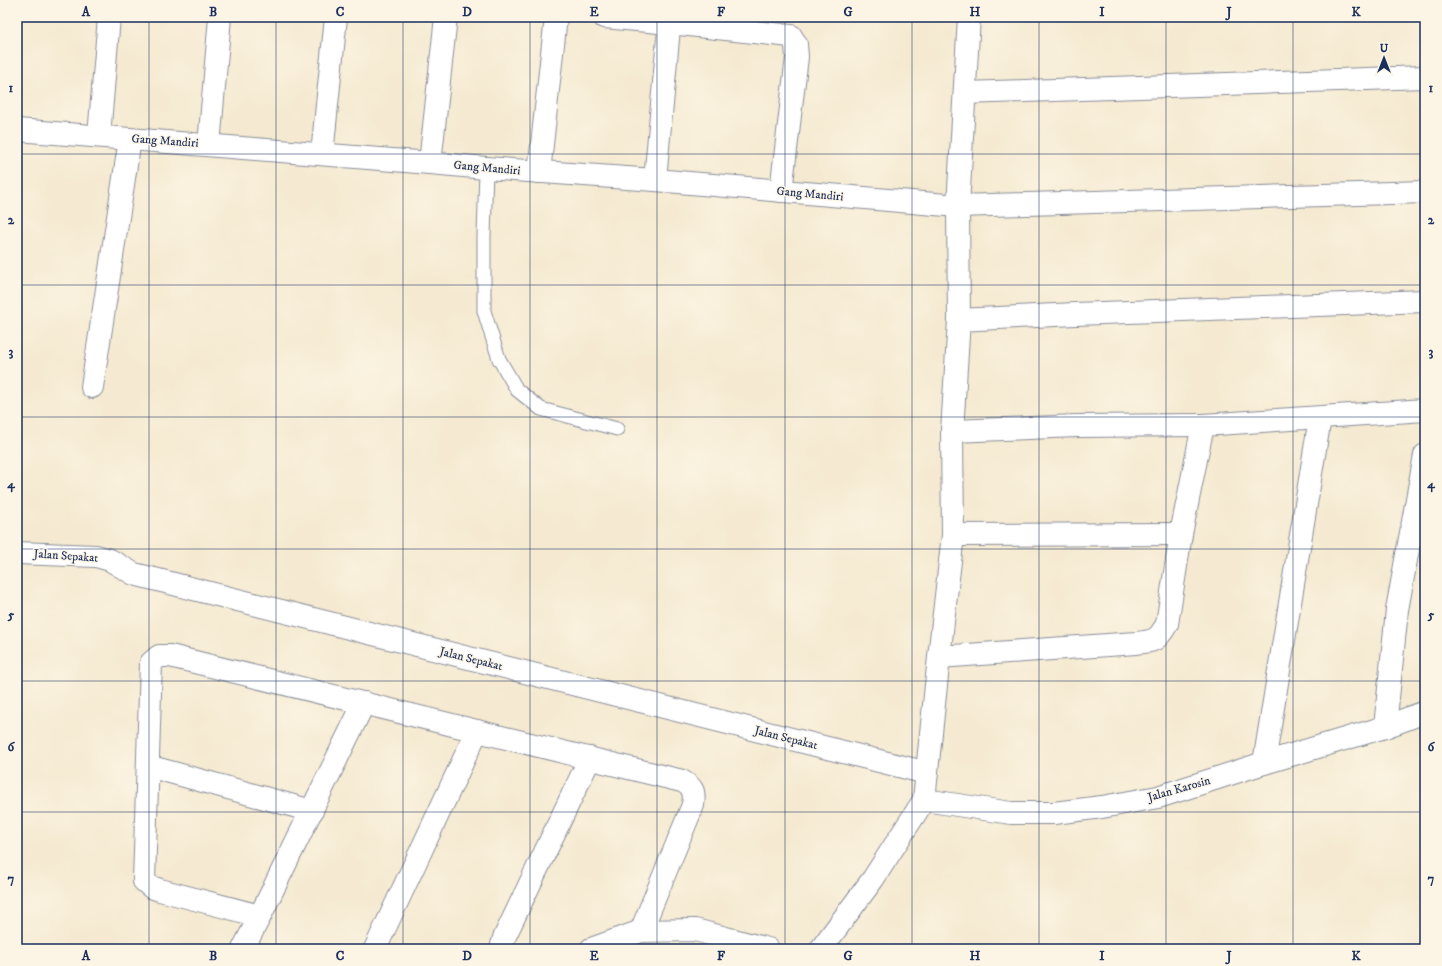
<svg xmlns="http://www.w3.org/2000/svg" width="1442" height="966" viewBox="0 0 1442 966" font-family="'IM FELL DW Pica',serif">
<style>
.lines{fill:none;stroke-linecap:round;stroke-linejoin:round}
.service-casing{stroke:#888c98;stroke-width:15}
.minor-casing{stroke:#888c98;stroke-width:24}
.service{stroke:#fff;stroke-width:13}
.minor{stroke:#fff;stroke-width:22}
.grid{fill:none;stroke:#1b2f5e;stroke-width:1;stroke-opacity:0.55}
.labels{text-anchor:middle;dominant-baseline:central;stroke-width:3;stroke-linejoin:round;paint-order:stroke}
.street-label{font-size:12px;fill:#1b2f5e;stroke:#fcf5e5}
.neatline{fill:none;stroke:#1b2f5e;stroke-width:1.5}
.grid-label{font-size:13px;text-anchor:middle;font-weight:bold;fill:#1b2f5e}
</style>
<rect width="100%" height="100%" fill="#fcf5e5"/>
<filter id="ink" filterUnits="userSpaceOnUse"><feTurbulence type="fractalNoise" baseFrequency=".025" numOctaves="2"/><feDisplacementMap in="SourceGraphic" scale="8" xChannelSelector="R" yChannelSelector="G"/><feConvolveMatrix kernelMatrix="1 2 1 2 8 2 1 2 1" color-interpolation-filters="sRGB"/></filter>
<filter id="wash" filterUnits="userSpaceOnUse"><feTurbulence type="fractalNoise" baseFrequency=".012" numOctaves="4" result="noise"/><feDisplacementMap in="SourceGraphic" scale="16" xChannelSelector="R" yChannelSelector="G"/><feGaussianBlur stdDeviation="0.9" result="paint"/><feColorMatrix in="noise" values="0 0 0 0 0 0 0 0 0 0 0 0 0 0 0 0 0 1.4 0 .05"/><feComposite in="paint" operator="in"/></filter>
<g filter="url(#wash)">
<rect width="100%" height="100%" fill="#f5ead1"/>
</g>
<g filter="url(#ink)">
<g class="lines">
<defs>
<path id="service" d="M486,168L484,237V311L499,359L517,390L541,409L617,429"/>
<g id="minor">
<path d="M604,17L670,23L791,36L796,44L797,57L781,191"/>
<path d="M965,93L1425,77"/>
<path d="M17,130L430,163L486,168L655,180L958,206L1425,192"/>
<path d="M99,136L109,17"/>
<path d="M209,145L220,17"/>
<path d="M322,154L336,17"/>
<path d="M430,163L446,17"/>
<path d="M539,172L556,17"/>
<path d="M655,180L670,17"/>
<path d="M959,320L1075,314L1425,301"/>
<path d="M92,387L130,139"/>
<path d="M952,431L1077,426L1203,425"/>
<path d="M953,535L1181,534"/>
<path d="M17,553L96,556L110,560L134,574L927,773"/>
<path d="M939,657L1136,643C1155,641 1157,641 1167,624L1181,534L1203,425L1425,410"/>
<path d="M1385,727L1397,610L1425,455"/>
<path d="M1264,763L1320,418"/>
<path d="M148,766L312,811"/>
<path d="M924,800L1011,813H1054L1102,807L1158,797L1264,763L1385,727L1425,712"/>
<path d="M260,916L364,703"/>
<path d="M243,949L260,916L160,890L151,887L144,881L151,663L159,656H170L682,781C694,788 695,792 693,805L641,931"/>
<path d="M375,949L477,731"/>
<path d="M501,949L504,938L590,758"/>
<path d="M591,949L641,931L695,930L768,949"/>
<path d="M821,949L873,879L924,800L939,657L953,535L952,431L959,320L958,206L969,17"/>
</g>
</defs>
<use href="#service" class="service-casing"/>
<use href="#minor" class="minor-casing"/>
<use href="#service" class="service"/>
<use href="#minor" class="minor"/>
</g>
</g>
<path class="grid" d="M149,17V949M276,17V949M403,17V949M530,17V949M657,17V949M785,17V949M912,17V949M1039,17V949M1166,17V949M1293,17V949M17,154H1425M17,285H1425M17,417H1425M17,549H1425M17,681H1425M17,812H1425"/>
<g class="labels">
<g class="street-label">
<text transform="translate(165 141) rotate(4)">Gang Mandiri</text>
<text transform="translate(487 168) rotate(5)">Gang Mandiri</text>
<text transform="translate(810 194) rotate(5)">Gang Mandiri</text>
<text transform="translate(66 556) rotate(4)">Jalan Sepakat</text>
<text transform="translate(471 659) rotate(14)">Jalan Sepakat</text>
<text transform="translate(786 738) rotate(14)">Jalan Sepakat</text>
<text transform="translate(1179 789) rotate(-16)">Jalan Karosin</text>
</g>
</g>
<rect width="1442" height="966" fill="none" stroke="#fcf5e5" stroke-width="44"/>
<g transform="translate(1384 58)" stroke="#fcf5e5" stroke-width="3" paint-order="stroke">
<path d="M0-3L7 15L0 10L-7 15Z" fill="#1b2f5e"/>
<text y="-6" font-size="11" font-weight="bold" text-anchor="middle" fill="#1b2f5e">U</text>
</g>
<rect x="22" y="22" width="1398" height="922" class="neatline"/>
<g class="grid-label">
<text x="86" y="16">A</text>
<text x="213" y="16">B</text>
<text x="340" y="16">C</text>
<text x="467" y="16">D</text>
<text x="594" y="16">E</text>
<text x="721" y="16">F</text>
<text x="848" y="16">G</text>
<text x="975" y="16">H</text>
<text x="1102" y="16">I</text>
<text x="1229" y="16">J</text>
<text x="1356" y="16">K</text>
<text x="11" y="92">1</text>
<text x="1431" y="92">1</text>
<text x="11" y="224">2</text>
<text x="1431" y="224">2</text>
<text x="11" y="356">3</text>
<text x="1431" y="356">3</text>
<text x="11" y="488">4</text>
<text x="1431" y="488">4</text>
<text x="11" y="619">5</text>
<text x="1431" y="619">5</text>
<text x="11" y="751">6</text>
<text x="1431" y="751">6</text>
<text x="11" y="883">7</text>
<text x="1431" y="883">7</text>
<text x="86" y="960">A</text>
<text x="213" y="960">B</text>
<text x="340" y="960">C</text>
<text x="467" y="960">D</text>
<text x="594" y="960">E</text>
<text x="721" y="960">F</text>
<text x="848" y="960">G</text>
<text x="975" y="960">H</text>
<text x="1102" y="960">I</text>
<text x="1229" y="960">J</text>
<text x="1356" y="960">K</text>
</g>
</svg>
